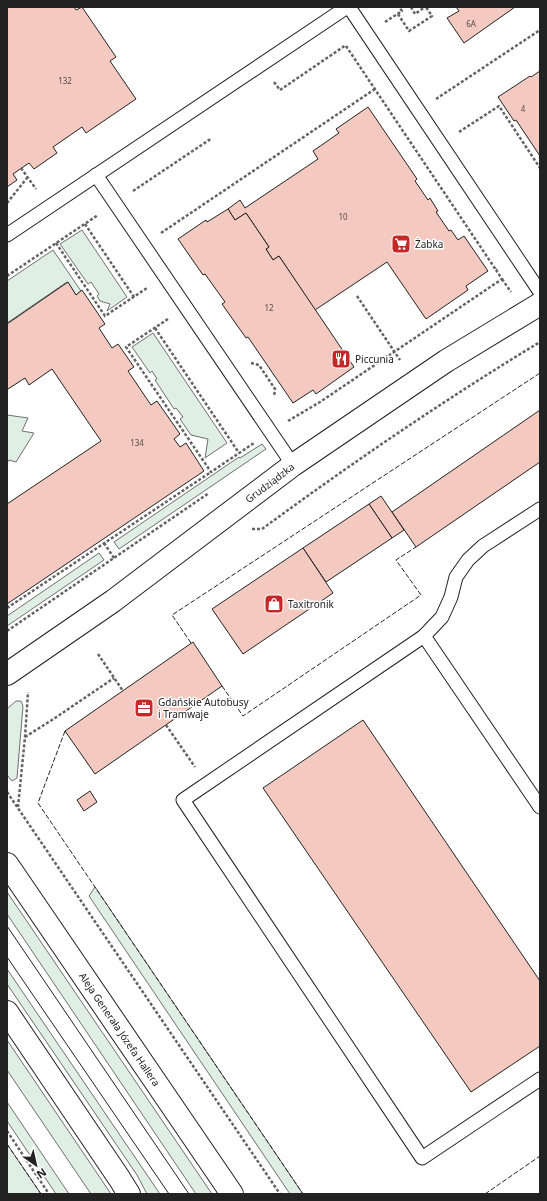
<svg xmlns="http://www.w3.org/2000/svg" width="547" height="1201" viewBox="0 0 547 1201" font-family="'Noto Sans',sans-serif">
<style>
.green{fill:#e0efe3;stroke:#6f6f6f}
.building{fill:#f3c9c0;stroke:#222}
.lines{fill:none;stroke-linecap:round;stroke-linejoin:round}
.lane-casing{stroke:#222;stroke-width:15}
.street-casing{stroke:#222;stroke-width:24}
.secondary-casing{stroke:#222;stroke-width:24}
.path{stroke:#646464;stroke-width:2.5;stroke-dasharray:3 2;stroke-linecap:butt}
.lane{stroke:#fff;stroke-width:13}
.street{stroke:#fff;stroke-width:22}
.secondary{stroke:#fff;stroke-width:22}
.tram{stroke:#222;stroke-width:1}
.fence{stroke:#222;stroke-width:1;stroke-dasharray:5 2;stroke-linecap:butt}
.labels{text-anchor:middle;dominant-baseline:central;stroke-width:3;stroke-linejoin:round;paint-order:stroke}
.number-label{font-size:8px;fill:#564c4a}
.poi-label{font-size:10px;fill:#222;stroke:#fff;text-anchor:start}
.street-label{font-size:10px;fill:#222;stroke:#fff}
</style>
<rect width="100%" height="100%" fill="#fff"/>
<g class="green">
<path d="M82,230L127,297L107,311L110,304L100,301L97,296L99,294L91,282L88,284L60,244Z"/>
<path d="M53,250L81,291L76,295L67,282L7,323V281Z"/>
<path d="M153,333L227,443L205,458L208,439L191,435L180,419L183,417L176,408L174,409L155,380L157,379L152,371L150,373L132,347Z"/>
<path d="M7,415L28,418L22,431L34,433L16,462L9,460L7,463Z"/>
<path d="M262,444L266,449L119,549L114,542L239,457L240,458Z"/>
<path d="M99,553L104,560L7,626V616Z"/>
<path d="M16,701H21L23,706L17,778L12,781L7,775V709Z"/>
<path d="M95,887L303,1194H290L89,896Z"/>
<path d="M7,892L212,1194H196L7,914Z"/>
<path d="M7,969L160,1194H147L137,1175L7,984Z"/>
<path d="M7,1040L111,1194H91L7,1070Z"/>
<path d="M7,1102L69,1194H56L7,1121Z"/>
<path d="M7,1144L41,1194H7Z"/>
</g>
<g class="building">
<path d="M7,7H74L76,10L82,7L116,57L110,61L136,99L86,133L82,127L53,147L57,153L34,169L29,163L13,174L17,180L7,187Z"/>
<path d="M456,7H515L464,43L447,18L459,11Z"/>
<path d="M540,71V156L516,120L514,121L498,97L530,76L531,77Z"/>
<path d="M368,107L417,179L415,181L428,200L430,198L438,211L436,212L449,231L451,230L458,240L464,236L488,271L466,286L468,290L426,319L387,262L315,310L279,256L273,260L266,249L269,247L246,213L235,220L228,209L240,200L245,208L318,159L313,151L339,133L336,129Z"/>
<path d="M228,209L235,220L246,213L269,247L266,249L273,260L279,256L354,367L316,394L313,390L293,403L248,337L246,338L222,304L225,302L205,274L203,275L178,239L206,220L207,222Z"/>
<path d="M68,282L76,295L82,290L105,324L99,328L112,348L118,344L134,367L128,371L151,405L157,401L180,434L174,439L180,447L186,443L204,471L7,604V504L101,441L52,369L29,385L25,378L8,389L7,388V324Z"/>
<path d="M540,410V462L416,547L392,512Z"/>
<path d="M381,496L404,530L392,538L369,504Z"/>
<path d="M369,504L392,538L326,582L303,548Z"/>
<path d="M303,548L333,593L243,654L212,609Z"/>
<path d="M193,642L222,686L95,774L65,731Z"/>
<path d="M363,720L540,981V1046L471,1092L263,788Z"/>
<path d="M90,791L97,802L84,811L77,800Z"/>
</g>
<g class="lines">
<defs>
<g id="lane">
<path d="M349,7L540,292"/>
<path d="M96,175L293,465"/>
<path d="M7,235L347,7"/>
<path d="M540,509L483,546L468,560L456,577L451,597L442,617L424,636L540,807"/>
<path d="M424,636L183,800L422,1158L540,1079"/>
</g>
<g id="street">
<path id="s1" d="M7,674L113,601L293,465L446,361L540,304"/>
</g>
<g id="secondary">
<path id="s2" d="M7,864L232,1194"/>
<path d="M7,1012L119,1178L129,1194"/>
</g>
</defs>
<use href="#lane" class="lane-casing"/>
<use href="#street" class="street-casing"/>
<use href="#secondary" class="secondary-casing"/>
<g class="path">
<path d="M411,7L415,14L425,7"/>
<path d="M398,14L409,31L432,16L426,7"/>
<path d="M385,22L402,11L399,7"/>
<path d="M346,46L496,270L497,269"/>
<path d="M274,82L280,90L346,45"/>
<path d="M436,99L540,30"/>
<path d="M459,132L499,106L540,168"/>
<path d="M21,168L36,189"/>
<path d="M133,191L212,138"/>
<path d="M7,203L27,178"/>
<path d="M85,224L134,297"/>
<path d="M161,233L375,89"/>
<path d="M56,243L105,316L147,288"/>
<path d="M7,276L98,215"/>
<path d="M502,279L511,292"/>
<path d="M357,296L400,360"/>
<path d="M168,319L126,347L211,472L254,443"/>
<path d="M155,328L239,453"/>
<path d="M251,363L259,365L275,389L274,397"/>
<path d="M288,421L320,402L502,279L496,270"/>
<path d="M252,529H262C352,463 444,400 540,342"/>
<path d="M104,543L114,558"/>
<path d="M7,608L211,472"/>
<path d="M7,631L209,493"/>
<path d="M98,654L123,691"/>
<path d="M166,725L195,767"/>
<path d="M25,737L55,718L114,678"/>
<path d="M7,792L280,1194"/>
<path d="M18,807L25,737L28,692"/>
<path d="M7,1131L49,1194"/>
</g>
<use href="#lane" class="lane"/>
<use href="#street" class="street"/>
<use href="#secondary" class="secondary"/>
<g class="tram">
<path d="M7,926L189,1194"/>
<path d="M7,957L169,1194"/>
</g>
<g class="fence">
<path d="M191,643L172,615L540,373"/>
<path d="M222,686L243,716L421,595L396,560L416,547"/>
<path d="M65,731L38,803L303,1194"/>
<path d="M7,1144L41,1194"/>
<path d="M485,1194L540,1156"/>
</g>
</g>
<defs>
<symbol id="supermarket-square" viewBox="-11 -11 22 22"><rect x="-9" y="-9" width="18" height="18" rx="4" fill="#c62828" stroke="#fff"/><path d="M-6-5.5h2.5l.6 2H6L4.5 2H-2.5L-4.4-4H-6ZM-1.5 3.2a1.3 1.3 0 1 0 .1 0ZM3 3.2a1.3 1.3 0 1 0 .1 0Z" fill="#fff"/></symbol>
<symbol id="restaurant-square" viewBox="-11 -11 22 22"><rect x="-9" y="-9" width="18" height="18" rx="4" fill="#c62828" stroke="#fff"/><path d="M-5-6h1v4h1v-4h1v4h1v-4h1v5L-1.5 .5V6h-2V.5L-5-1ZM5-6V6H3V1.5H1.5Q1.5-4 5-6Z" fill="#fff"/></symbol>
<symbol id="shop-square" viewBox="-11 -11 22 22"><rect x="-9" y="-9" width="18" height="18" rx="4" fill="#c62828" stroke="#fff"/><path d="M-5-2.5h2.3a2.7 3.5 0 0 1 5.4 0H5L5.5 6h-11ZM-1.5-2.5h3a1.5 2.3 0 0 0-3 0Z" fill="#fff"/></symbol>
<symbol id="office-square" viewBox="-11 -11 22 22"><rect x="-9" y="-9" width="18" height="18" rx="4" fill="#c62828" stroke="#fff"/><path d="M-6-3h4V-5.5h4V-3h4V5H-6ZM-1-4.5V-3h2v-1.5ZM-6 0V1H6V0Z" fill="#fff"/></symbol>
</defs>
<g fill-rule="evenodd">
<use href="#supermarket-square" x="390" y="233" width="22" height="22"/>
<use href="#restaurant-square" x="330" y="348" width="22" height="22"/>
<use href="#shop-square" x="263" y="593" width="22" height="22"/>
<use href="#office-square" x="133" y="697" width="22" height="22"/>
</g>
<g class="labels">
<g class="number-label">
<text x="471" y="23">6A</text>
<text x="65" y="80">132</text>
<text x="523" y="108">4</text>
<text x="343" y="216">10</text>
<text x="269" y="307">12</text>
<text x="137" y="442">134</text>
</g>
<g class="poi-label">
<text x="415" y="244">Żabka</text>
<text x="355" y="359">Piccunia</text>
<text x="288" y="604">Taxitronik</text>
<text x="158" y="702">Gdańskie Autobusy<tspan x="158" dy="12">i Tramwaje</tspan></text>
</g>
<g class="street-label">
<text stroke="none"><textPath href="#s1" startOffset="325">Grudziądzka</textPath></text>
<text stroke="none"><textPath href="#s2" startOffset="200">Aleja Generała Józefa Hallera</textPath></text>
</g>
</g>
<rect width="547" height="1201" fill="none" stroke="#222222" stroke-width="16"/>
<g transform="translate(36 1165) rotate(146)" stroke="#ffffff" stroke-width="3" paint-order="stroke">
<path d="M0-3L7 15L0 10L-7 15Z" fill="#222222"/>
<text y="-6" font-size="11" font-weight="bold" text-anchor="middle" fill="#222222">N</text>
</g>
</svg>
